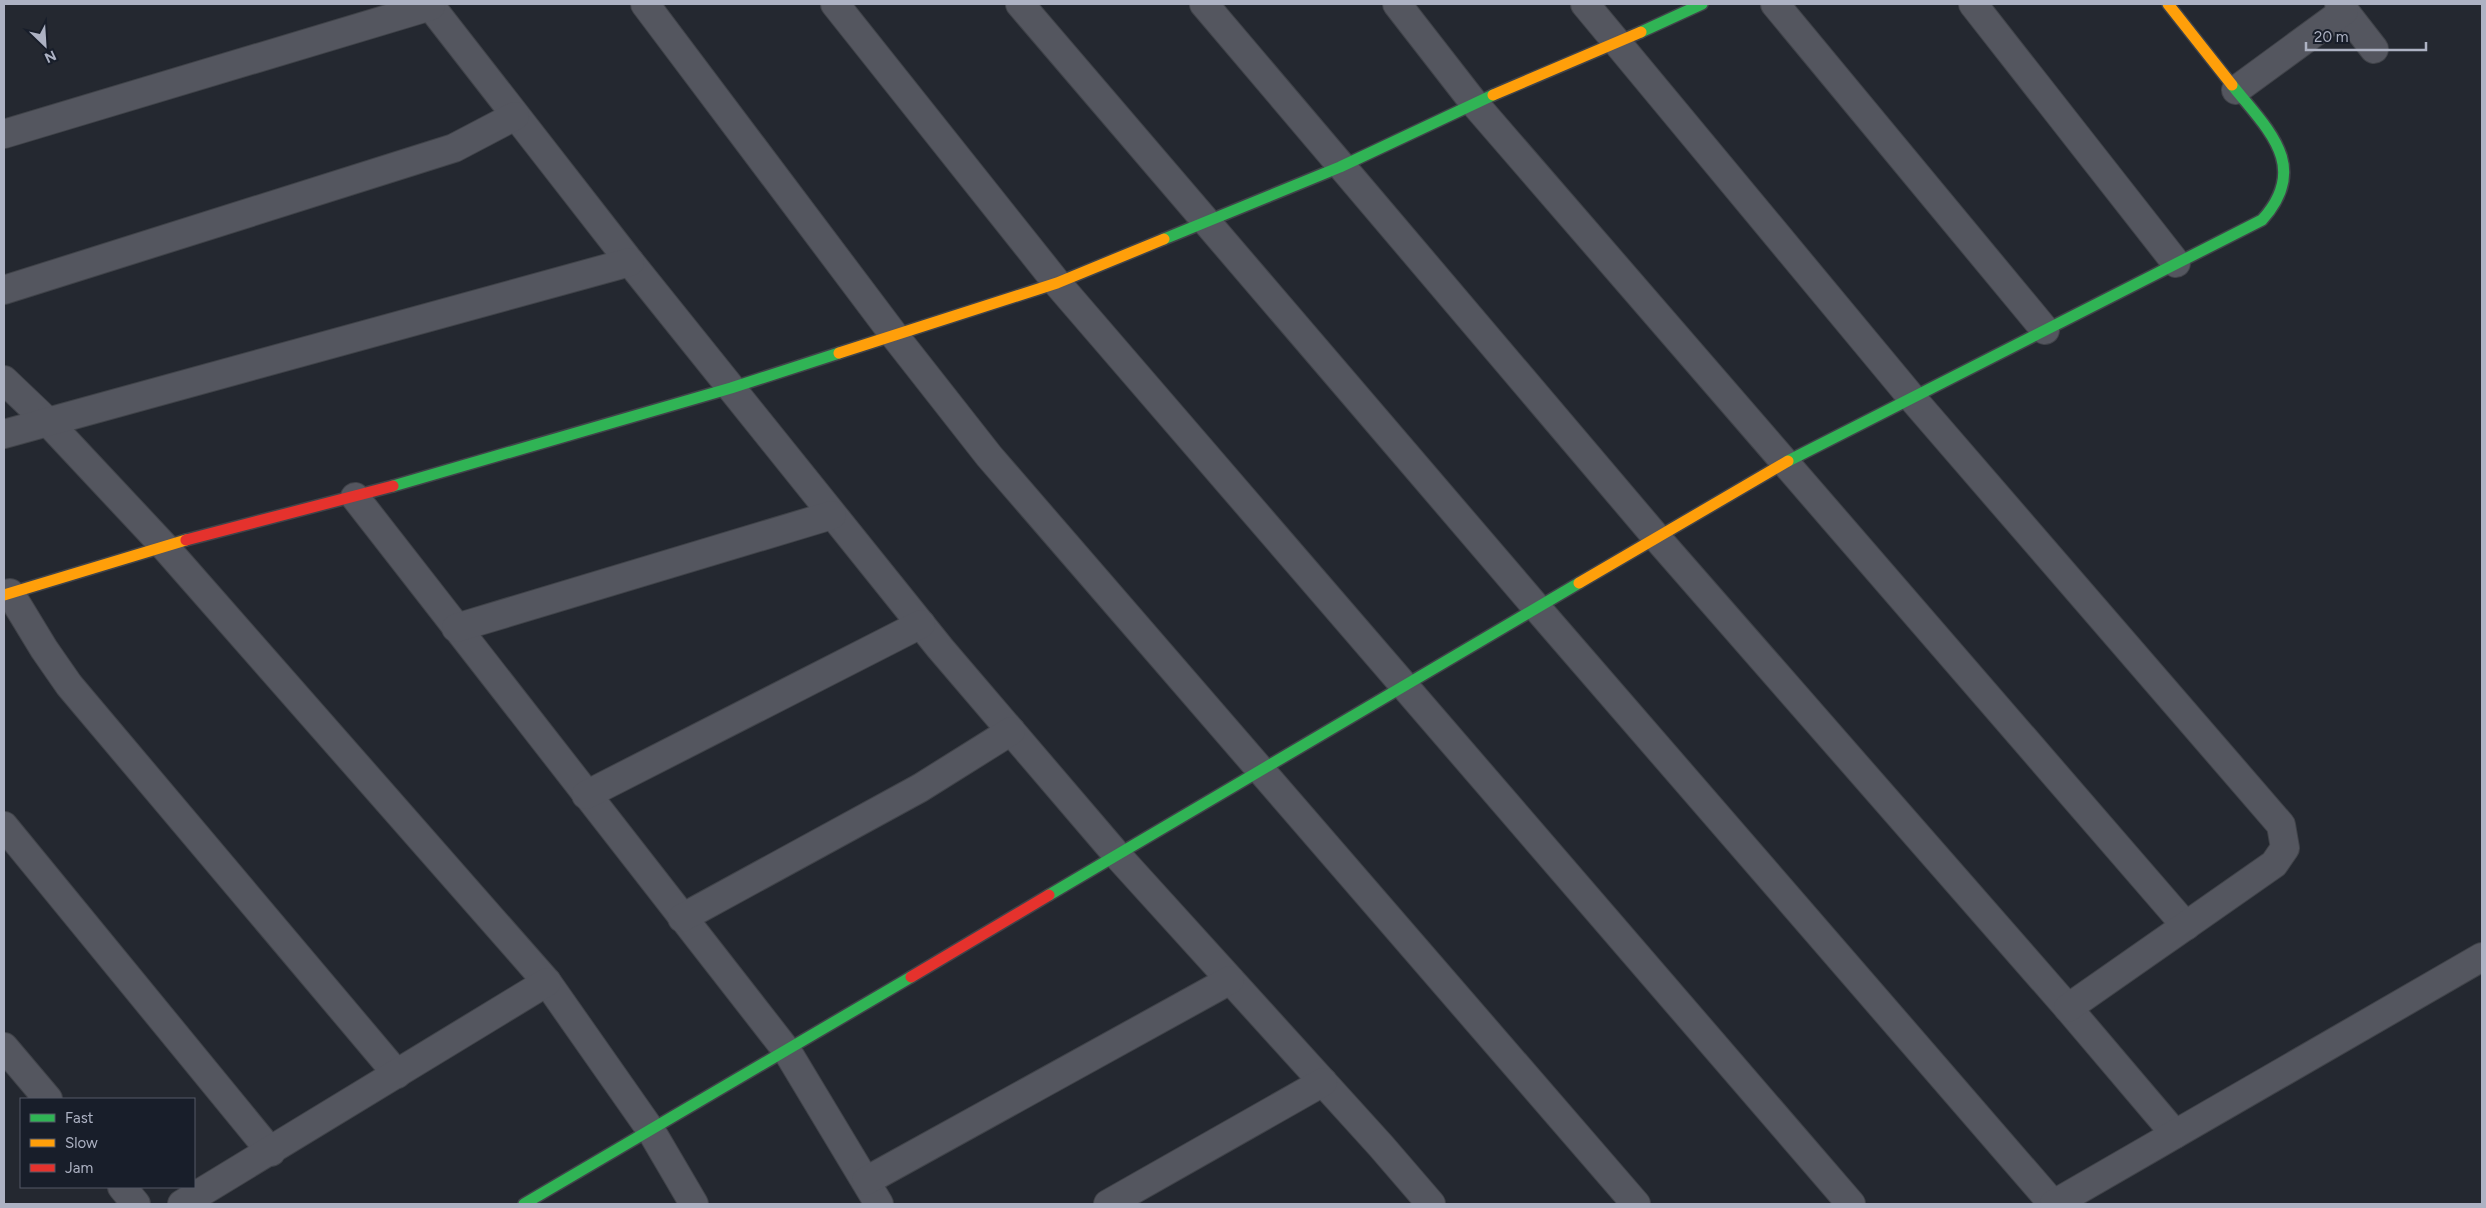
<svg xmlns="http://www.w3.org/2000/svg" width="2486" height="1208" viewBox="0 0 2486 1208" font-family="Figtree,sans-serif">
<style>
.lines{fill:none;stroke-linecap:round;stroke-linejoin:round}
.street-casing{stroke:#404349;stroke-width:30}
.fast-casing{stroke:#404349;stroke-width:14}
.slow-casing{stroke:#404349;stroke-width:14}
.jam-casing{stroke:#404349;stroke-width:14}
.street{stroke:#54565f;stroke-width:28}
.fast{stroke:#30b455;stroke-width:11}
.slow{stroke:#ff9f0a;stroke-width:11}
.jam{stroke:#e5322d;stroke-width:11}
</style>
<rect width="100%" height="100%" fill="#242830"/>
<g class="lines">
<defs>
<g id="street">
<path d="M429,4L630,262L940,648L1117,855L1381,1146L1431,1204"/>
<path d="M645,4L894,335L989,456L1636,1204"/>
<path d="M835,4L1057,283L1851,1204"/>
<path d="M1020,4L1537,608L2053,1204"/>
<path d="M1204,4L1657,538L2068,1008L2175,1134"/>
<path d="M1397,4L1474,103L2186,926"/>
<path d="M1585,4L1912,398L2281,825L2285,848L2274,864L2068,1008"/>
<path d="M1775,4L2045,330"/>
<path d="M1973,4L2176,263"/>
<path d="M2339,4L2374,49"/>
<path d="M2236,90L2344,11"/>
<path d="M4,134L431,6"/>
<path d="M4,290L454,148L515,116"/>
<path d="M4,380L47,421L164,546L547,982L650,1129L694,1204"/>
<path d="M4,434L630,262"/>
<path d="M355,497L787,1051L879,1204"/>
<path d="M10,593L44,649L69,685L397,1074"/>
<path d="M456,628L832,515"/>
<path d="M586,795L921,624"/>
<path d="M4,826L271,1152"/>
<path d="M682,918L920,788L1011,731"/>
<path d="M4,1047L48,1099"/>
<path d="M866,1181L1230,980"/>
<path d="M122,1187L136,1204"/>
<path d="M182,1204L547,982"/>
<path d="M1108,1204L1323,1082"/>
<path d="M2054,1204L2482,957"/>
</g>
<g id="fast">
<path d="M1641,32L1702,4"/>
<path d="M1164,239L1340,167L1493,95"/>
<path d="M1788,461L2262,220C2311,166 2267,129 2232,85"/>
<path d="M393,486L731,388L839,353"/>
<path d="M1049,895L1579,583"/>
<path d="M524,1204L911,977"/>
</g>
<g id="slow">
<path d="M2168,4L2232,85"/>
<path d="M1493,95L1641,32"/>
<path d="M839,353L1057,283L1164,239"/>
<path d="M1579,583L1788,461"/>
<path d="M4,595L186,540"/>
</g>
<g id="jam">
<path d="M186,540L393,486"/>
<path d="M911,977L1049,895"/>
</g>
</defs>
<use href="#street" class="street-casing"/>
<use href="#fast" class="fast-casing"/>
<use href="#slow" class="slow-casing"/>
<use href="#jam" class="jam-casing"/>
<use href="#street" class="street"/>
<use href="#fast" class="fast"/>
<use href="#slow" class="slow"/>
<use href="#jam" class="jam"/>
</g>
<rect width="2486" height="1208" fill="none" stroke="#adb2c3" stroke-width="10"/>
<rect x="20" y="1098" width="175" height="90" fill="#181e2a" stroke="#545967"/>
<rect x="30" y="1114" width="25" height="8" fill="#30b455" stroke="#545967"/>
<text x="65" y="1123" font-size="15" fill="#adb2c3">Fast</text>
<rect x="30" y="1139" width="25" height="8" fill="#ff9f0a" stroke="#545967"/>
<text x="65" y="1148" font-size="15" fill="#adb2c3">Slow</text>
<rect x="30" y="1164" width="25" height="8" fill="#e5322d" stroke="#545967"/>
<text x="65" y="1173" font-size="15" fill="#adb2c3">Jam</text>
<g transform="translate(45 45) rotate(155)" stroke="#181e2a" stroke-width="4" paint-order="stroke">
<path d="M0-4L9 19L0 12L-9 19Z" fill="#adb2c3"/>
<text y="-8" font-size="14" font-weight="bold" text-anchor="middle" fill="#adb2c3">N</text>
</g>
<path d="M2306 42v8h120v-8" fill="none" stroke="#adb2c3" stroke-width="2.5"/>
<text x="2314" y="42" font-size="15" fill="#adb2c3" stroke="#181e2a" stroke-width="4" paint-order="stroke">20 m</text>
</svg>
